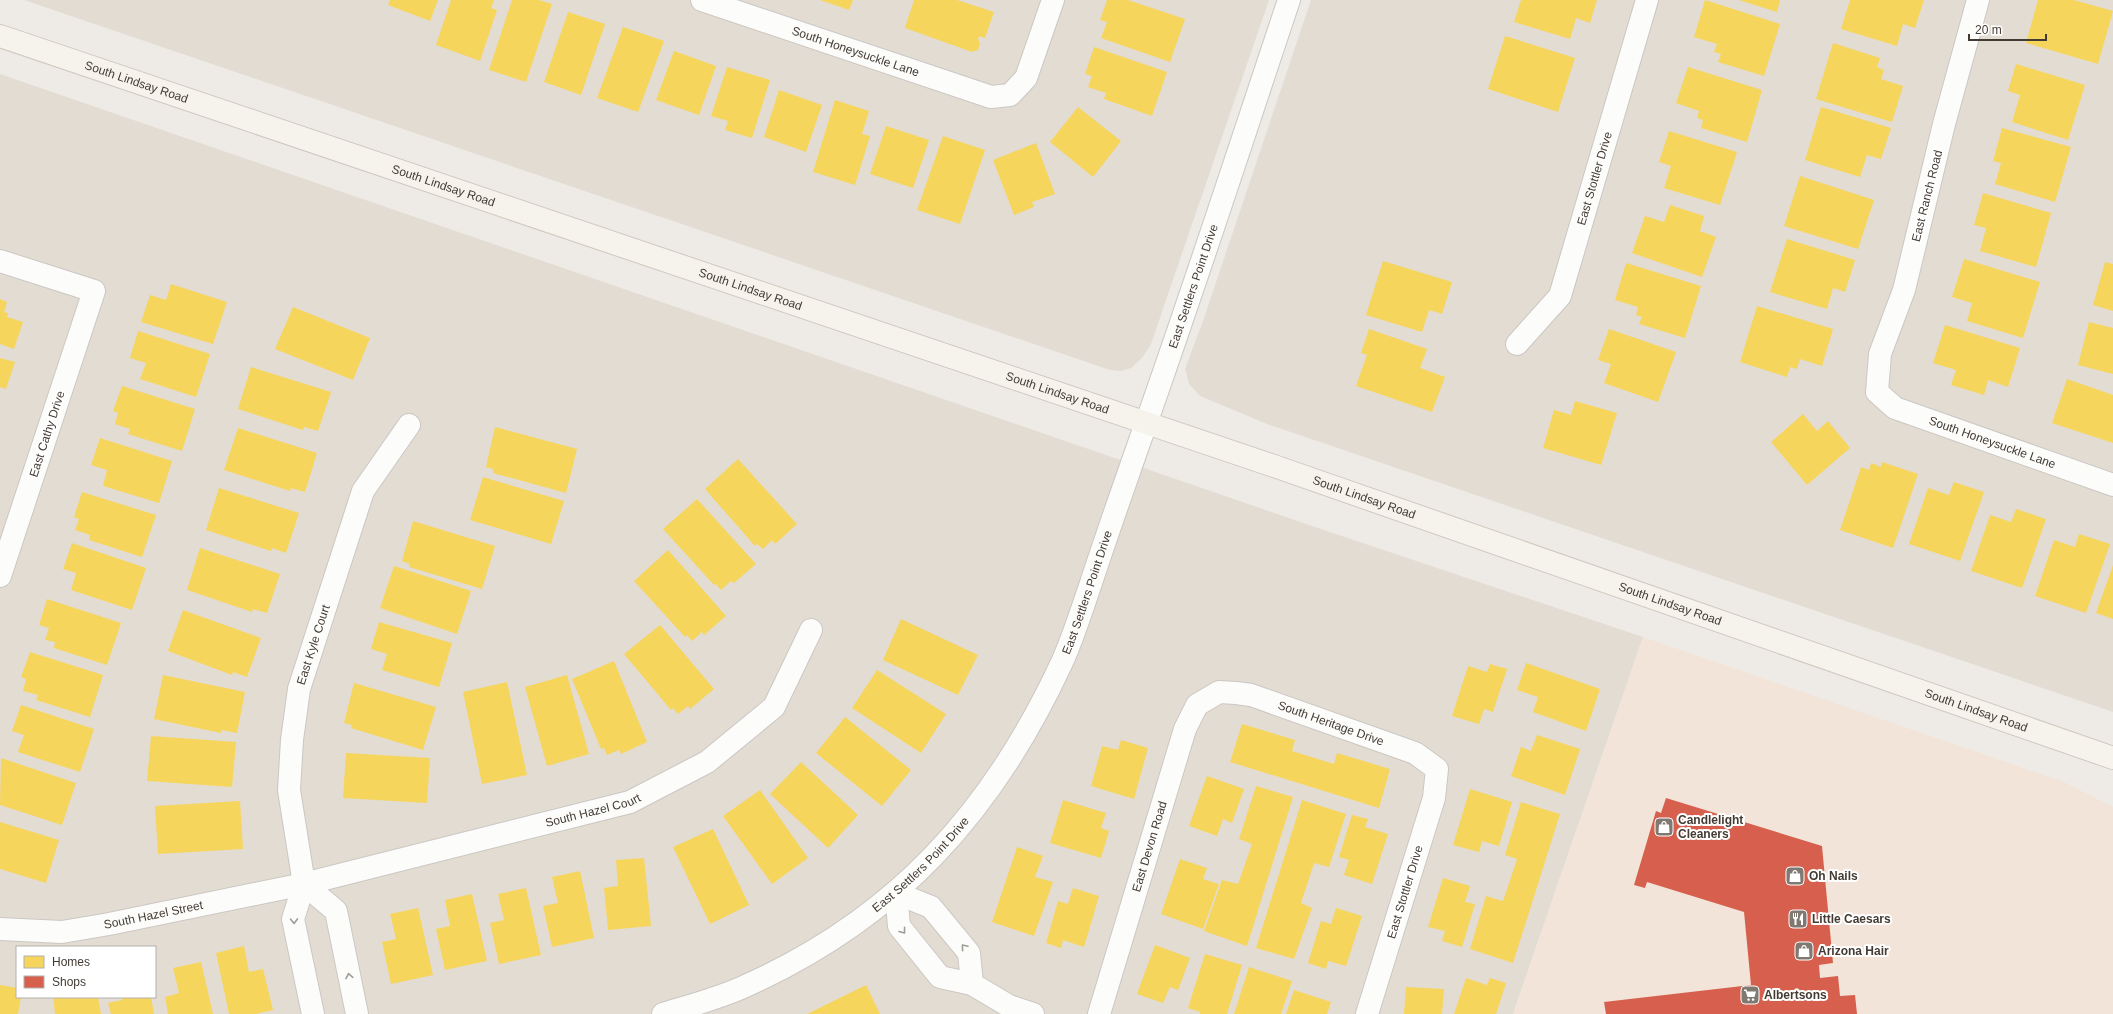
<svg xmlns="http://www.w3.org/2000/svg" width="2113" height="1014" viewBox="0 0 2113 1014" font-family="Helvetica,sans-serif">
<style>
.residential{fill:#e3dcd3;fill-rule:evenodd}
.commercial{fill:#f2e4d8}
.homes{fill:#f6d55c}
.shops{fill:#d6604d}
.lines{fill:none;stroke-linecap:round;stroke-linejoin:round}
.minor-casing{stroke:#cbc7c2;stroke-width:24}
.tertiary-casing{stroke:#cbc7c2;stroke-width:24}
.secondary-casing{stroke:#cfc8be;stroke-width:24}
.minor{stroke:#fcfcfb;stroke-width:22}
.tertiary{stroke:#fcfcfb;stroke-width:22}
.secondary{stroke:#f6f3ed;stroke-width:22}
.oneway{stroke:#a09c97}
.labels{text-anchor:middle;dominant-baseline:central;stroke-width:4;stroke-linejoin:round;paint-order:stroke}
.street-label{font-size:12px;fill:#433b33;stroke:#fff}
.poi-label{font-size:12px;font-weight:bold;fill:#433b33;stroke:#fff;text-anchor:start}
</style>
<rect width="100%" height="100%" fill="#eeebe6"/>
<g class="residential">
<path d="M24,0H1269L1151,344L1142,358L1131,368L1121,371L1110,370Z"/>
<path d="M1311,0H2113V712L1267,424L1200,396L1189,384L1185,369L1204,318Z"/>
<path d="M0,74L1318,528L1643,637L1513,1014H0ZM17,947H155V997H17Z"/>
</g>
<path class="commercial" d="M1643,637L2064,782L2113,807V1014H1513Z"/>
<g class="homes">
<path d="M390,0H438L430,21L388,5Z"/>
<path d="M451,0H494L491,8L497,10L480,61L436,45Z"/>
<path d="M512,0H539L552,4L526,82L489,70Z"/>
<path d="M820,0H853L849,10Z"/>
<path d="M914,0H957L994,12L985,38L979,36L978,39L980,43L978,50L972,52L905,28Z"/>
<path d="M1107,0H1128L1185,19L1170,62L1101,38L1107,22L1100,20Z"/>
<path d="M1521,0H1597L1590,23L1576,18L1570,39L1514,22Z"/>
<path d="M1705,0L1780,24L1764,76L1718,62L1721,54L1714,52L1717,44L1694,37Z"/>
<path d="M1739,0H1780L1777,12Z"/>
<path d="M1850,0H1924L1915,28L1903,24L1897,46L1841,29Z"/>
<path d="M2038,0H2074L2113,11L2098,64L2026,43Z"/>
<path d="M568,12L605,24L581,95L544,82Z"/>
<path d="M623,27L664,41L638,112L597,98Z"/>
<path d="M1505,36L1575,58L1558,112L1488,89Z"/>
<path d="M1833,43L1880,58L1877,67L1884,70L1881,79L1903,86L1892,122L1816,99Z"/>
<path d="M1094,47L1167,72L1152,116L1104,99L1106,93L1088,87L1092,76L1085,74Z"/>
<path d="M674,51L716,66L699,115L656,100Z"/>
<path d="M2016,64L2085,85L2068,140L2012,122L2020,95L2008,91Z"/>
<path d="M727,67L770,80L752,138L725,130L728,121L711,116Z"/>
<path d="M1688,67L1762,90L1747,142L1701,128L1703,120L1697,118L1699,111L1676,103Z"/>
<path d="M779,90L822,105L806,152L764,137Z"/>
<path d="M835,100L869,111L862,134L870,136L855,185L813,172Z"/>
<path d="M1078,107L1121,141L1093,177L1050,142Z"/>
<path d="M1821,107L1891,128L1881,159L1867,155L1860,177L1805,160Z"/>
<path d="M886,126L929,140L913,188L870,174Z"/>
<path d="M2002,128L2071,147L2055,202L1995,184L2001,163L1993,161Z"/>
<path d="M1669,131L1737,152L1720,205L1664,188L1671,166L1659,162Z"/>
<path d="M943,136L985,150L960,224L917,210Z"/>
<path d="M1036,143L1055,194L1032,202L1034,207L1014,215L993,160Z"/>
<path d="M1800,176L1874,200L1858,249L1784,226Z"/>
<path d="M1983,193L2051,213L2036,267L1980,251L1986,228L1974,225Z"/>
<path d="M1670,205L1704,216L1700,231L1716,237L1702,277L1632,253L1645,216L1664,222Z"/>
<path d="M1787,239L1855,260L1845,292L1833,288L1827,309L1770,292Z"/>
<path d="M1964,259L2040,282L2023,338L1967,321L1972,303L1952,297Z"/>
<path d="M1383,261L1452,282L1442,314L1429,310L1422,332L1366,315Z"/>
<path d="M2105,262L2113,264V311L2093,305Z"/>
<path d="M1626,263L1701,286L1685,338L1639,324L1642,317L1636,315L1638,307L1615,300Z"/>
<path d="M171,284L227,302L213,344L141,322L150,295L166,300Z"/>
<path d="M0,299L7,302L4,312L8,313L7,317L23,322L14,349L0,344Z"/>
<path d="M1757,306L1833,329L1822,366L1800,359L1797,369L1790,367L1787,377L1740,362Z"/>
<path d="M293,307L370,338L353,380L275,349Z"/>
<path d="M2089,322L2113,328V374L2078,365Z"/>
<path d="M1945,325L2020,348L2008,387L1988,380L1984,395L1951,385L1956,370L1933,363Z"/>
<path d="M1369,329L1427,349L1420,368L1445,377L1432,412L1356,386L1367,355L1361,353Z"/>
<path d="M1609,329L1676,352L1658,402L1604,383L1611,364L1598,360Z"/>
<path d="M138,331L210,354L196,397L140,379L146,363L130,358Z"/>
<path d="M0,358L15,362L6,389L0,387Z"/>
<path d="M251,367L331,392L318,431L304,427L303,430L238,409Z"/>
<path d="M2067,379L2113,395V443L2052,423Z"/>
<path d="M122,386L195,409L182,451L128,434L130,429L115,424L118,413L113,411Z"/>
<path d="M1575,401L1617,413L1601,465L1543,448L1554,410L1571,415Z"/>
<path d="M1803,414L1817,431L1828,421L1850,448L1807,485L1771,442Z"/>
<path d="M495,427L577,449L566,493L493,473V469L486,467Z"/>
<path d="M238,428L317,453L305,492L291,488L290,491L224,470Z"/>
<path d="M100,438L172,461L159,503L103,486L107,470L91,465Z"/>
<path d="M738,459L797,524L775,544L772,540L763,549L757,544L755,546L705,489Z"/>
<path d="M1882,462L1918,474L1893,548L1840,530L1861,467L1869,470L1871,463L1881,467Z"/>
<path d="M483,477L564,501L551,544L470,520Z"/>
<path d="M1954,482L1984,492L1960,561L1909,544L1928,488L1949,495Z"/>
<path d="M219,488L299,513L286,553L272,548L271,551L206,530Z"/>
<path d="M82,492L156,515L142,557L89,540L90,535L75,530L79,519L74,517Z"/>
<path d="M697,499L756,564L734,583L731,581L721,590L716,584L714,585L663,529Z"/>
<path d="M2016,509L2046,519L2022,588L1971,571L1990,515L2011,522Z"/>
<path d="M413,521L495,546L482,589L409,567L410,564L402,561Z"/>
<path d="M2079,534L2110,544L2086,613L2035,596L2054,540L2075,547Z"/>
<path d="M72,543L146,568L132,610L71,590L76,573L63,569Z"/>
<path d="M200,548L280,574L267,613L253,609L252,612L187,590Z"/>
<path d="M668,550L726,616L704,635L702,632L692,641L687,635L685,637L634,581Z"/>
<path d="M2113,565V619L2096,613Z"/>
<path d="M394,566L471,591L457,634L380,608Z"/>
<path d="M47,599L121,623L107,665L54,648L55,642L45,640L49,628L39,625Z"/>
<path d="M183,610L261,638L247,677L233,672L232,675L168,651Z"/>
<path d="M901,619L978,655L958,695L883,660Z"/>
<path d="M379,622L452,643L439,687L382,670L387,654L371,649Z"/>
<path d="M660,625L714,689L690,709L688,706L678,714L673,708L671,710L624,654Z"/>
<path d="M30,652L103,675L90,717L36,700L38,695L23,691L26,679L21,677Z"/>
<path d="M614,661L647,742L621,754L619,750L607,755L604,748L601,749L572,679Z"/>
<path d="M1526,663L1600,689L1586,731L1533,712L1538,697L1517,690Z"/>
<path d="M1490,664L1507,669L1493,712L1484,709L1479,724L1452,716L1468,666L1487,672Z"/>
<path d="M877,670L946,714L921,753L852,708Z"/>
<path d="M163,675L245,692L237,733L222,730L221,733L154,719Z"/>
<path d="M567,675L589,754L547,766L525,687Z"/>
<path d="M507,682L527,775L482,784L463,692Z"/>
<path d="M354,683L436,707L423,750L351,728L352,725L344,723Z"/>
<path d="M21,705L94,729L80,772L18,752L24,735L12,731Z"/>
<path d="M845,717L911,770L882,806L816,753Z"/>
<path d="M1242,724L1295,740L1292,751L1334,764L1337,753L1390,769L1379,808L1230,762Z"/>
<path d="M1537,735L1580,749L1565,795L1511,776L1521,747L1531,751Z"/>
<path d="M151,736L236,742L232,787L147,781Z"/>
<path d="M1121,740L1148,748L1134,799L1091,786L1102,746L1118,750Z"/>
<path d="M346,753L430,758L427,803L343,798Z"/>
<path d="M1,758L76,783L62,825L0,805Z"/>
<path d="M801,762L858,815L828,848L770,794Z"/>
<path d="M1207,776L1244,789L1232,823L1223,819L1217,836L1189,826Z"/>
<path d="M1256,786L1293,797L1247,946L1204,931L1222,880L1238,884L1252,844L1239,839Z"/>
<path d="M1470,789L1512,802L1499,846L1482,841L1479,852L1453,845Z"/>
<path d="M760,790L808,858L772,884L723,816Z"/>
<path d="M1063,800L1106,813L1101,828L1109,831L1101,858L1050,843Z"/>
<path d="M1302,800L1346,814L1329,867L1314,863L1301,903L1312,908L1294,959L1256,948Z"/>
<path d="M240,801L243,849L158,854L155,806Z"/>
<path d="M1521,802L1560,814L1513,963L1470,949L1486,896L1503,901L1517,859L1505,855Z"/>
<path d="M1352,815L1368,819L1365,827L1388,834L1372,884L1344,875L1349,860L1339,857Z"/>
<path d="M0,822L59,840L46,883L0,869Z"/>
<path d="M713,829L749,905L710,924L673,847Z"/>
<path d="M1017,847L1043,856L1035,877L1053,882L1034,936L992,922Z"/>
<path d="M644,858L651,926L608,930L604,888L618,886L616,860Z"/>
<path d="M1180,859L1207,868L1203,879L1219,884L1203,929L1161,914Z"/>
<path d="M580,871L594,938L552,947L543,906L558,903L552,877Z"/>
<path d="M1443,878L1470,886L1465,902L1475,904L1462,947L1442,941L1445,931L1428,927Z"/>
<path d="M526,888L541,955L499,964L490,923L504,920L498,894Z"/>
<path d="M1073,888L1099,896L1084,947L1063,940L1061,948L1046,943L1058,901L1068,904Z"/>
<path d="M472,894L487,961L445,970L436,929L450,926L445,900Z"/>
<path d="M418,908L433,975L391,984L382,942L396,939L390,914Z"/>
<path d="M1336,908L1362,916L1346,966L1328,961L1326,969L1308,963L1321,921L1331,924Z"/>
<path d="M1155,945L1190,958L1178,990L1170,987L1163,1003L1137,994Z"/>
<path d="M244,946L249,972L263,969L273,1010L256,1014H229L216,953Z"/>
<path d="M1205,954L1242,965L1227,1014H1200V1012L1188,1008Z"/>
<path d="M201,962L213,1014H168L165,997L179,993L173,968Z"/>
<path d="M1249,967L1292,981L1281,1014H1234Z"/>
<path d="M1466,978L1487,985L1490,978L1506,983L1496,1014H1454Z"/>
<path d="M0,985L17,988V997H21L18,1014H0Z"/>
<path d="M866,985L880,1014H807Z"/>
<path d="M1406,987L1444,989L1442,1014H1404Z"/>
<path d="M1294,990L1331,1002L1327,1014H1286Z"/>
<path d="M53,997H98L101,1014H55Z"/>
<path d="M122,997H151L154,1014H111L108,1003L122,1000Z"/>
</g>
<path class="shops" d="M1666,798L1822,846L1833,963L1819,965L1820,978L1838,976L1840,996L1855,995L1857,1014H1606L1604,1002L1751,985L1744,912L1647,882L1645,888L1634,885L1656,811L1661,813Z"/>
<g class="lines">
<defs>
<g id="minor">
<path id="s1" d="M702,0L991,97L1010,95L1026,78L1053,0"/>
<path id="s2" d="M1978,0L1944,124L1904,290L1880,354L1877,392L1895,408L2113,485"/>
<path d="M0,261L94,291L0,576"/>
<path id="s3" d="M1517,344L1560,296L1647,0"/>
<path d="M304,884L336,911L357,1014"/>
<path id="s4" d="M0,929L62,932L109,924L304,884L630,802L707,762L774,707L811,630"/>
<path d="M972,984L969,953L931,907L896,893L899,926L940,977L972,984L1009,1006L1033,1014"/>
<path id="s5" d="M313,1014L293,919L304,884L289,790L292,740L299,689L363,491L409,425"/>
<path id="s6" d="M1099,1014L1185,729L1197,705L1219,692L1236,693L1251,695L1415,753L1437,769L1434,798L1367,1014"/>
</g>
<g id="tertiary">
<path id="s7" d="M663,1014C689,1006 716,999 741,988C896,920 993,812 1063,660C1074,635 1082,609 1091,583C1106,537 1122,492 1138,446C1191,298 1239,149 1289,0"/>
</g>
<g id="secondary">
<path id="s8" d="M0,36L1271,465L2113,758"/>
</g>
</defs>
<use href="#minor" class="minor-casing"/>
<use href="#tertiary" class="tertiary-casing"/>
<use href="#secondary" class="secondary-casing"/>
<use href="#minor" class="minor"/>
<use href="#tertiary" class="tertiary"/>
<use href="#secondary" class="secondary"/>
</g>
<defs><path id="oneway-chevron" d="M-2-3.5L2.5 0L-2 3.5" fill="none" stroke-width="1.6" stroke-linecap="round" stroke-linejoin="round"/></defs>
<g class="oneway">
<use href="#oneway-chevron" transform="translate(294 921) rotate(89)"/>
<use href="#oneway-chevron" transform="translate(903 931) rotate(53)"/>
<use href="#oneway-chevron" transform="translate(964 947) rotate(-130)"/>
<use href="#oneway-chevron" transform="translate(349 976) rotate(-101)"/>
</g>
<defs>
<symbol id="shop-square" viewBox="-11 -11 22 22"><rect x="-9" y="-9" width="18" height="18" rx="4" fill="#7f7972" stroke="#fff"/><path d="M-5-2.5h2.3a2.7 3.5 0 0 1 5.4 0H5L5.5 6h-11ZM-1.5-2.5h3a1.5 2.3 0 0 0-3 0Z" fill="#fff"/></symbol>
<symbol id="restaurant-square" viewBox="-11 -11 22 22"><rect x="-9" y="-9" width="18" height="18" rx="4" fill="#7f7972" stroke="#fff"/><path d="M-5-6h1v4h1v-4h1v4h1v-4h1v5L-1.5 .5V6h-2V.5L-5-1ZM5-6V6H3V1.5H1.5Q1.5-4 5-6Z" fill="#fff"/></symbol>
<symbol id="supermarket-square" viewBox="-11 -11 22 22"><rect x="-9" y="-9" width="18" height="18" rx="4" fill="#7f7972" stroke="#fff"/><path d="M-6-5.5h2.5l.6 2H6L4.5 2H-2.5L-4.4-4H-6ZM-1.5 3.2a1.3 1.3 0 1 0 .1 0ZM3 3.2a1.3 1.3 0 1 0 .1 0Z" fill="#fff"/></symbol>
</defs>
<g fill-rule="evenodd">
<use href="#shop-square" x="1653" y="816" width="22" height="22"/>
<use href="#shop-square" x="1784" y="865" width="22" height="22"/>
<use href="#restaurant-square" x="1787" y="908" width="22" height="22"/>
<use href="#shop-square" x="1793" y="940" width="22" height="22"/>
<use href="#supermarket-square" x="1739" y="984" width="22" height="22"/>
</g>
<g class="labels">
<g class="street-label">
<text stroke="none"><textPath href="#s1" startOffset="162">South Honeysuckle Lane</textPath></text>
<text stroke="none"><textPath href="#s8" startOffset="144">South Lindsay Road</textPath></text>
<text stroke="none"><textPath href="#s3" startOffset="187">East Stottler Drive</textPath></text>
<text stroke="none"><textPath href="#s8" startOffset="468">South Lindsay Road</textPath></text>
<text transform="translate(1927 196) rotate(-76)">East Ranch Road</text>
<text stroke="none"><textPath href="#s7" startOffset="949">East Settlers Point Drive</textPath></text>
<text stroke="none"><textPath href="#s8" startOffset="792">South Lindsay Road</textPath></text>
<text stroke="none"><textPath href="#s8" startOffset="1116">South Lindsay Road</textPath></text>
<text transform="translate(47 434) rotate(-72)">East Cathy Drive</text>
<text stroke="none"><textPath href="#s2" startOffset="533">South Honeysuckle Lane</textPath></text>
<text stroke="none"><textPath href="#s8" startOffset="1440">South Lindsay Road</textPath></text>
<text stroke="none"><textPath href="#s7" startOffset="625">East Settlers Point Drive</textPath></text>
<text stroke="none"><textPath href="#s8" startOffset="1764">South Lindsay Road</textPath></text>
<text stroke="none"><textPath href="#s5" startOffset="377">East Kyle Court</textPath></text>
<text stroke="none"><textPath href="#s8" startOffset="2088">South Lindsay Road</textPath></text>
<text stroke="none"><textPath href="#s6" startOffset="467">South Heritage Drive</textPath></text>
<text stroke="none"><textPath href="#s4" startOffset="607">South Hazel Court</textPath></text>
<text stroke="none"><textPath href="#s6" startOffset="175">East Devon Road</textPath></text>
<text stroke="none"><textPath href="#s7" startOffset="302">East Settlers Point Drive</textPath></text>
<text transform="translate(1405 892) rotate(-73)">East Stottler Drive</text>
<text stroke="none"><textPath href="#s4" startOffset="155">South Hazel Street</textPath></text>
</g>
<g class="poi-label">
<text x="1678" y="820">Candlelight<tspan x="1678" dy="14">Cleaners</tspan></text>
<text x="1809" y="876">Oh Nails</text>
<text x="1812" y="919">Little Caesars</text>
<text x="1818" y="951">Arizona Hair</text>
<text x="1764" y="995">Albertsons</text>
</g>
</g>
<rect x="16" y="946" width="140" height="52" fill="#ffffff" stroke="#b4b1ad"/>
<rect x="24" y="956" width="20" height="12" fill="#f6d55c" stroke="#b4b1ad"/>
<text x="52" y="966" font-size="12" fill="#433b33">Homes</text>
<rect x="24" y="976" width="20" height="12" fill="#d6604d" stroke="#b4b1ad"/>
<text x="52" y="986" font-size="12" fill="#433b33">Shops</text>
<path d="M1969 34v6h77v-6" fill="none" stroke="#433b33" stroke-width="2"/>
<text x="1975" y="34" font-size="12" fill="#433b33" stroke="#ffffff" stroke-width="3" paint-order="stroke">20 m</text>
</svg>
